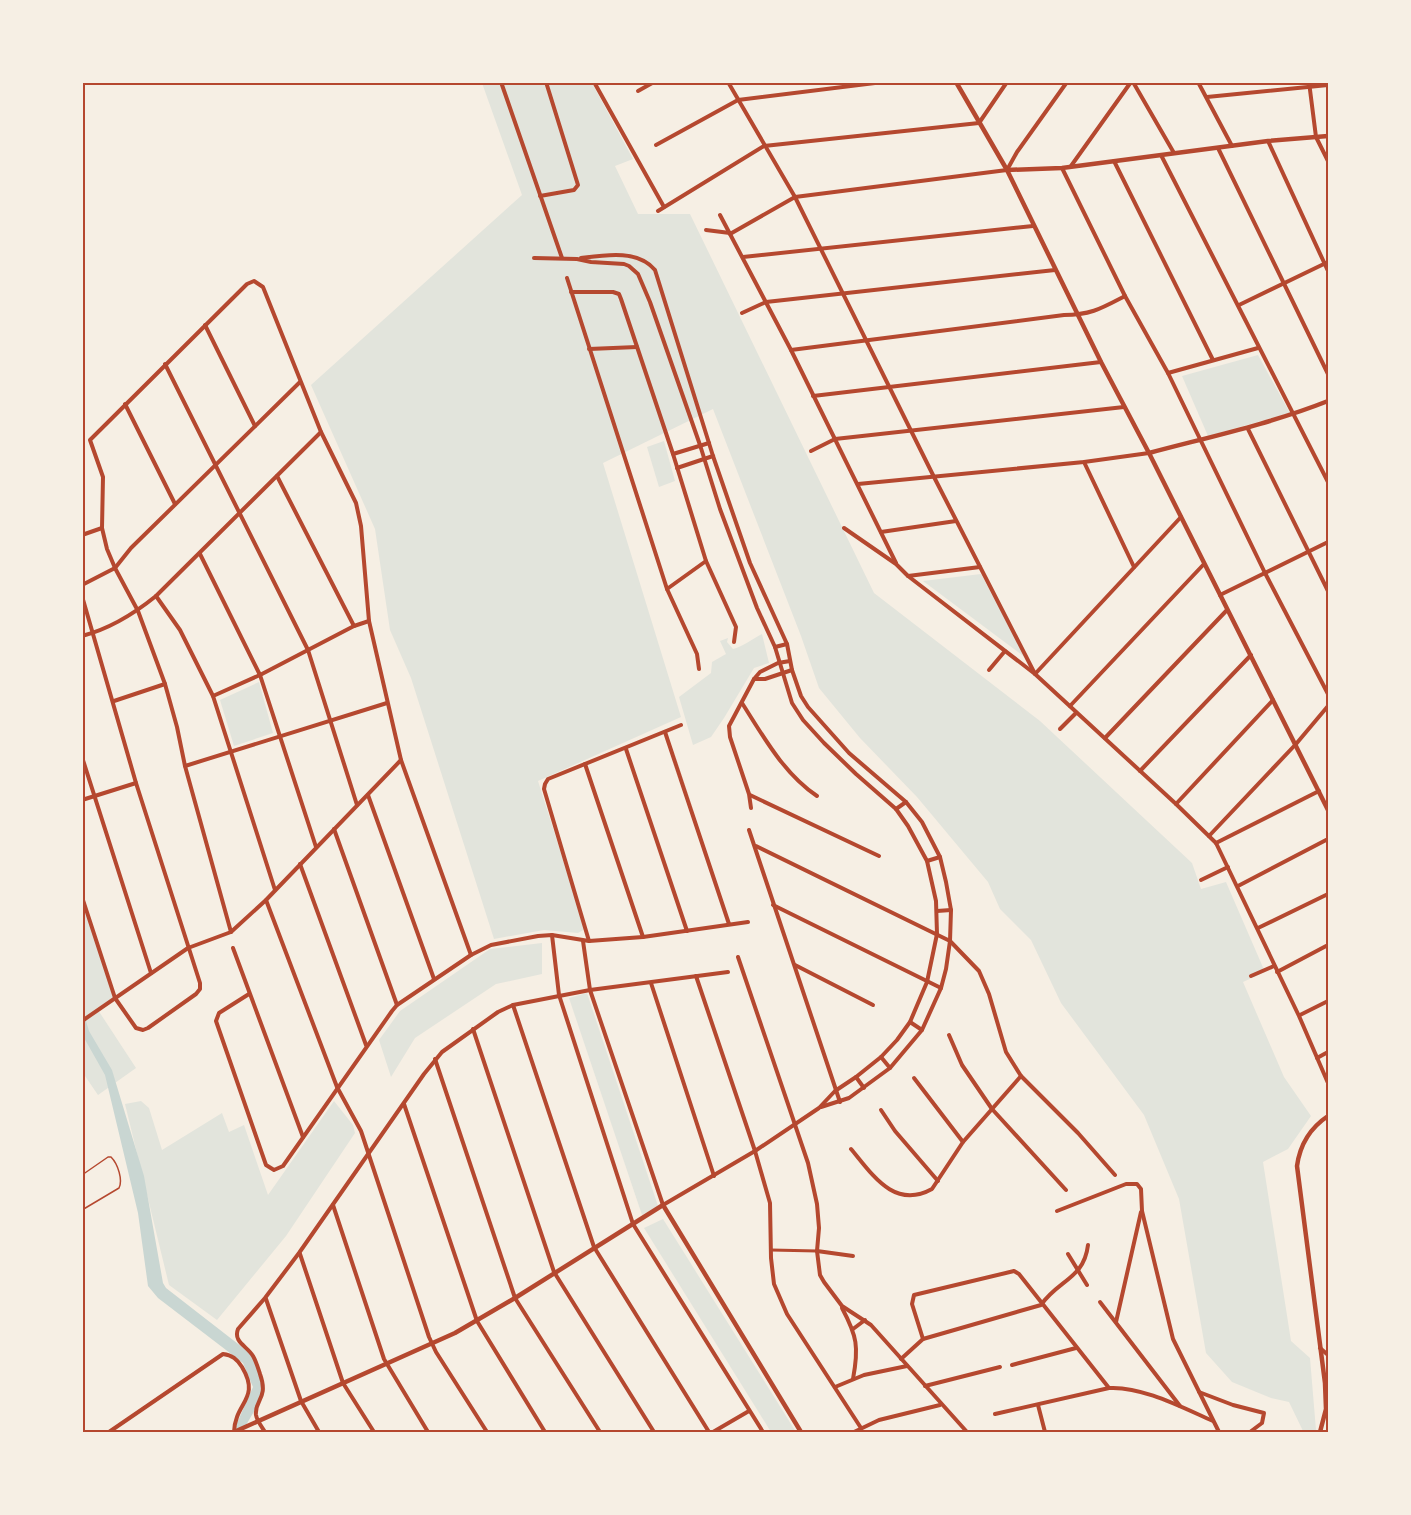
<svg xmlns="http://www.w3.org/2000/svg" width="1411" height="1515" viewBox="0 0 1411 1515" font-family="'DejaVu Sans',sans-serif">
<style>
.green{fill:#e2e4dc}
.water{fill:#c9d6d2}
.lines{fill:none;stroke-linecap:round;stroke-linejoin:round}
.service{stroke:#b5482f;stroke-width:1.5}
.pedestrian{stroke:#b5482f;stroke-width:3}
.minor{stroke:#b5482f;stroke-width:4}
.tertiary{stroke:#b5482f;stroke-width:4.5}
.neatline{fill:none;stroke:#b5482f;stroke-width:2}
</style>
<rect width="100%" height="100%" fill="#f6efe4"/>
<g class="green">
<path d="M482,83H592L633,159L615,166L638,214H690L874,593L1040,721L1192,863L1201,889L1226,882L1265,972L1243,982L1284,1077L1311,1116L1288,1149L1263,1162L1291,1341L1310,1358L1316,1430L1303,1431L1289,1402L1271,1398L1232,1382L1206,1353L1179,1199L1144,1115L1061,1003L1031,940L1000,909L988,882L917,797L860,738L819,688L801,636L713,409L603,463L681,717L538,781L585,929L578,933L544,930L494,939L411,678L390,630L375,529L311,385L522,195Z"/>
<path d="M1258,355L1290,413L1208,436L1182,376Z"/>
<path d="M664,441L675,481L659,487L647,447Z"/>
<path d="M981,574L1026,658L923,581Z"/>
<path d="M762,634L769,663L754,668L724,718L711,737L693,745L679,697L711,673L712,662L726,654L720,641L728,638L727,642L733,649C742,647 752,639 762,634Z"/>
<path d="M259,682L273,733L234,746L220,700Z"/>
<path d="M82,897L115,998L98,1010L136,1068L98,1095L83,1073Z"/>
<path d="M542,943V974L496,984L415,1038L391,1077L379,1040L400,1011L490,949Z"/>
<path d="M587,993L658,1206L642,1215L569,998Z"/>
<path d="M141,1101L149,1108L162,1150L222,1113L229,1132L244,1125L268,1195L334,1101L353,1125L355,1133L286,1236L217,1320L169,1285L125,1104Z"/>
<path d="M663,1219L796,1432H771L644,1228Z"/>
</g>
<path class="water" d="M82,1008L89,1031L112,1070L144,1176L163,1283L166,1288L251,1354L264,1385L263,1396L242,1432H233L253,1387L243,1363L158,1298L148,1286L138,1213L105,1075L83,1036Z"/>
<g class="lines">
<path class="service" d="M82,1175L108,1157H111C118,1164 123,1180 119,1188L82,1210"/>
<path class="pedestrian" d="M771,1250L817,1251"/>
<g class="minor">
<path d="M501,82L562,258"/>
<path d="M594,82L664,207"/>
<path d="M728,82L795,197L934,477L1035,674L1181,517"/>
<path d="M1133,82L1174,153"/>
<path d="M1198,82L1232,146"/>
<path d="M1309,82L1316,137L1328,161"/>
<path d="M638,91L654,82"/>
<path d="M1207,97L1328,85"/>
<path d="M1268,141L1328,271"/>
<path d="M656,145L738,100L883,82"/>
<path d="M1218,148L1328,374"/>
<path d="M1161,155C1217,264 1272,373 1328,482"/>
<path d="M1114,161L1213,360"/>
<path d="M1071,166L1131,82"/>
<path d="M1062,168L1125,296L1168,373L1265,573L1328,694"/>
<path d="M540,196L574,190L578,185L546,82"/>
<path d="M658,211L764,146L979,123L1007,82"/>
<path d="M720,215L791,350L896,563"/>
<path d="M706,230L730,233"/>
<path d="M730,234L795,197L1007,170L1017,152L1067,82"/>
<path d="M743,257L1033,226"/>
<path d="M534,258L577,259L591,262L624,264L629,266L638,274L650,302L700,445L720,509L757,608L775,647L792,703L803,720L824,743L856,774L896,809L908,826L927,861L936,901L937,934L927,982L910,1022L897,1040L881,1057L856,1077L835,1091L819,1108L755,1151L663,1205L590,990L583,941"/>
<path d="M581,258C604,255 638,249 655,270L713,456L750,563L787,644L792,670L801,696L808,707L849,753L906,802L922,822L940,857L946,882L951,910L950,941L946,969L941,988L922,1030L890,1068L849,1098L821,1107"/>
<path d="M567,278L667,589L697,654L699,669"/>
<path d="M571,292H613L619,294L621,299L673,454L706,561L736,627L734,642"/>
<path d="M1239,305L1328,262"/>
<path d="M742,313L766,302L1055,270"/>
<path d="M205,325L255,426"/>
<path d="M589,349L637,347"/>
<path d="M791,350L1064,315C1091,315 1102,308 1125,296"/>
<path d="M165,364L308,650L357,805"/>
<path d="M1168,373L1258,348"/>
<path d="M813,396L1101,362"/>
<path d="M125,404L175,504"/>
<path d="M1248,429L1328,591"/>
<path d="M811,451L835,439L1124,407"/>
<path d="M673,454L709,443"/>
<path d="M1084,462L1134,567"/>
<path d="M677,468L713,456"/>
<path d="M277,476L354,626"/>
<path d="M858,484L1084,462L1149,453"/>
<path d="M844,528L896,564L908,576L1035,674L1176,804L1216,843L1299,1016L1328,1083"/>
<path d="M881,532L956,521"/>
<path d="M82,535L102,528"/>
<path d="M200,554L260,675L316,847"/>
<path d="M908,576L980,567"/>
<path d="M82,585L115,568L131,548L300,382"/>
<path d="M667,589L706,561"/>
<path d="M1220,595L1328,542"/>
<path d="M82,596L136,783L200,983V989L196,994L148,1028L143,1030L136,1028L115,998L82,897"/>
<path d="M156,596L180,630L213,696L275,890"/>
<path d="M82,636C109,629 135,613 156,596L321,432"/>
<path d="M775,647L787,644"/>
<path d="M989,670L1005,651"/>
<path d="M754,679H765L792,670"/>
<path d="M213,696L260,675L354,626L369,621"/>
<path d="M114,701L165,684"/>
<path d="M742,703C763,736 784,774 817,796"/>
<path d="M1070,706L1204,564"/>
<path d="M1060,729L1076,713"/>
<path d="M665,732L729,924"/>
<path d="M1105,738L1227,610"/>
<path d="M626,749L687,931"/>
<path d="M82,757L151,973"/>
<path d="M585,764L643,937"/>
<path d="M185,766L387,703"/>
<path d="M1140,771L1251,655"/>
<path d="M368,795L434,979"/>
<path d="M750,795L879,856"/>
<path d="M82,800L136,783"/>
<path d="M1176,804L1273,700"/>
<path d="M751,808L749,794L730,737L729,726L754,679L760,672L778,663L790,661"/>
<path d="M896,809L906,802"/>
<path d="M334,829L397,1005"/>
<path d="M749,830L840,1102"/>
<path d="M1209,836L1296,744L1328,706"/>
<path d="M1216,843L1319,791"/>
<path d="M756,846L950,941L979,971L989,994L1006,1052L1021,1076L1078,1133L1115,1175"/>
<path d="M927,861L940,857"/>
<path d="M300,864L366,1045"/>
<path d="M1201,880L1228,867"/>
<path d="M1238,886L1328,839"/>
<path d="M266,900L337,1087L361,1131L429,1337L436,1352L487,1432"/>
<path d="M773,905L941,988"/>
<path d="M937,911L951,910"/>
<path d="M1258,928L1328,894"/>
<path d="M231,932L185,766L177,727L165,684L138,611L115,568L107,549L102,528L103,477L90,440L247,284L254,281L263,287L321,432L356,503L361,526L369,621L401,760L471,955"/>
<path d="M552,935L559,995L633,1224L763,1432"/>
<path d="M589,941L544,789L545,784L548,779L681,725"/>
<path d="M233,948L303,1137"/>
<path d="M738,957L808,1163L817,1204L819,1228L817,1251L820,1275L824,1282L842,1306L871,1325L967,1432"/>
<path d="M795,965L873,1005"/>
<path d="M1277,972L1328,945"/>
<path d="M696,976L755,1151L770,1203L771,1258L774,1284L787,1314L861,1428"/>
<path d="M1251,976L1274,966"/>
<path d="M651,983L714,1176"/>
<path d="M249,994L219,1013L216,1021L266,1165L274,1170L283,1166L392,1011L397,1005L471,955L491,945L538,936L552,935L589,941L643,937L748,922"/>
<path d="M513,1005L594,1247L709,1432"/>
<path d="M1300,1015L1328,1001"/>
<path d="M82,1021L188,948L231,932L266,900L401,760"/>
<path d="M910,1022L922,1030"/>
<path d="M473,1029L554,1272L654,1432"/>
<path d="M949,1035L962,1065L992,1109L1066,1190"/>
<path d="M881,1057L890,1068"/>
<path d="M1317,1058L1328,1052"/>
<path d="M435,1059L515,1298L600,1432"/>
<path d="M856,1077L864,1088"/>
<path d="M914,1078L963,1142"/>
<path d="M404,1104L477,1321L545,1432"/>
<path d="M881,1110L895,1131L938,1181"/>
<path d="M851,1149C872,1174 894,1210 932,1189L963,1142L1021,1076"/>
<path d="M333,1205L384,1359L428,1432"/>
<path d="M1057,1211L1126,1184H1137L1141,1189L1142,1211L1173,1339L1219,1432"/>
<path d="M817,1251L853,1256"/>
<path d="M300,1254L343,1383L374,1432"/>
<path d="M1068,1254L1087,1285"/>
<path d="M266,1299L301,1401L319,1432"/>
<path d="M1100,1302L1180,1406"/>
<path d="M842,1308C857,1336 859,1347 853,1379"/>
<path d="M1116,1322L1141,1212"/>
<path d="M853,1329L865,1320"/>
<path d="M923,1339L912,1304L914,1295L1014,1271L1019,1274L1109,1388"/>
<path d="M1320,1348L1328,1355"/>
<path d="M901,1359L923,1339L1041,1305C1058,1280 1084,1279 1088,1245"/>
<path d="M1012,1365L1076,1348"/>
<path d="M925,1386L1000,1367"/>
<path d="M835,1387L864,1375L907,1366"/>
<path d="M1199,1392L1233,1405L1264,1413L1262,1423L1250,1432"/>
<path d="M1038,1405L1045,1432"/>
<path d="M995,1414L1109,1388C1142,1386 1183,1408 1213,1421"/>
<path d="M109,1432L223,1354C232,1355 237,1359 242,1367C261,1399 235,1402 234,1432"/>
<path d="M265,1432C262,1427 257,1421 256,1415C254,1400 269,1399 260,1374C258,1368 256,1361 253,1356C247,1346 233,1342 238,1329L265,1298L299,1253L424,1074L442,1052L498,1012L513,1005L590,990L728,972"/>
<path d="M713,1432L749,1411"/>
<path d="M854,1432L879,1420L940,1405"/>
</g>
<g class="tertiary">
<path d="M956,82L1007,170L1101,362L1149,453L1328,810"/>
<path d="M1007,170L1062,168L1268,141L1328,136"/>
<path d="M1149,453C1209,437 1270,424 1328,401"/>
<path d="M234,1432L455,1333L515,1298L663,1205L801,1432"/>
<path d="M1320,1432L1326,1409L1325,1383L1297,1166C1300,1144 1310,1128 1328,1116"/>
</g>
</g>
<rect width="1411" height="1515" fill="none" stroke="#f6efe4" stroke-width="168"/>
<rect x="84" y="84" width="1243" height="1347" class="neatline"/>
</svg>
